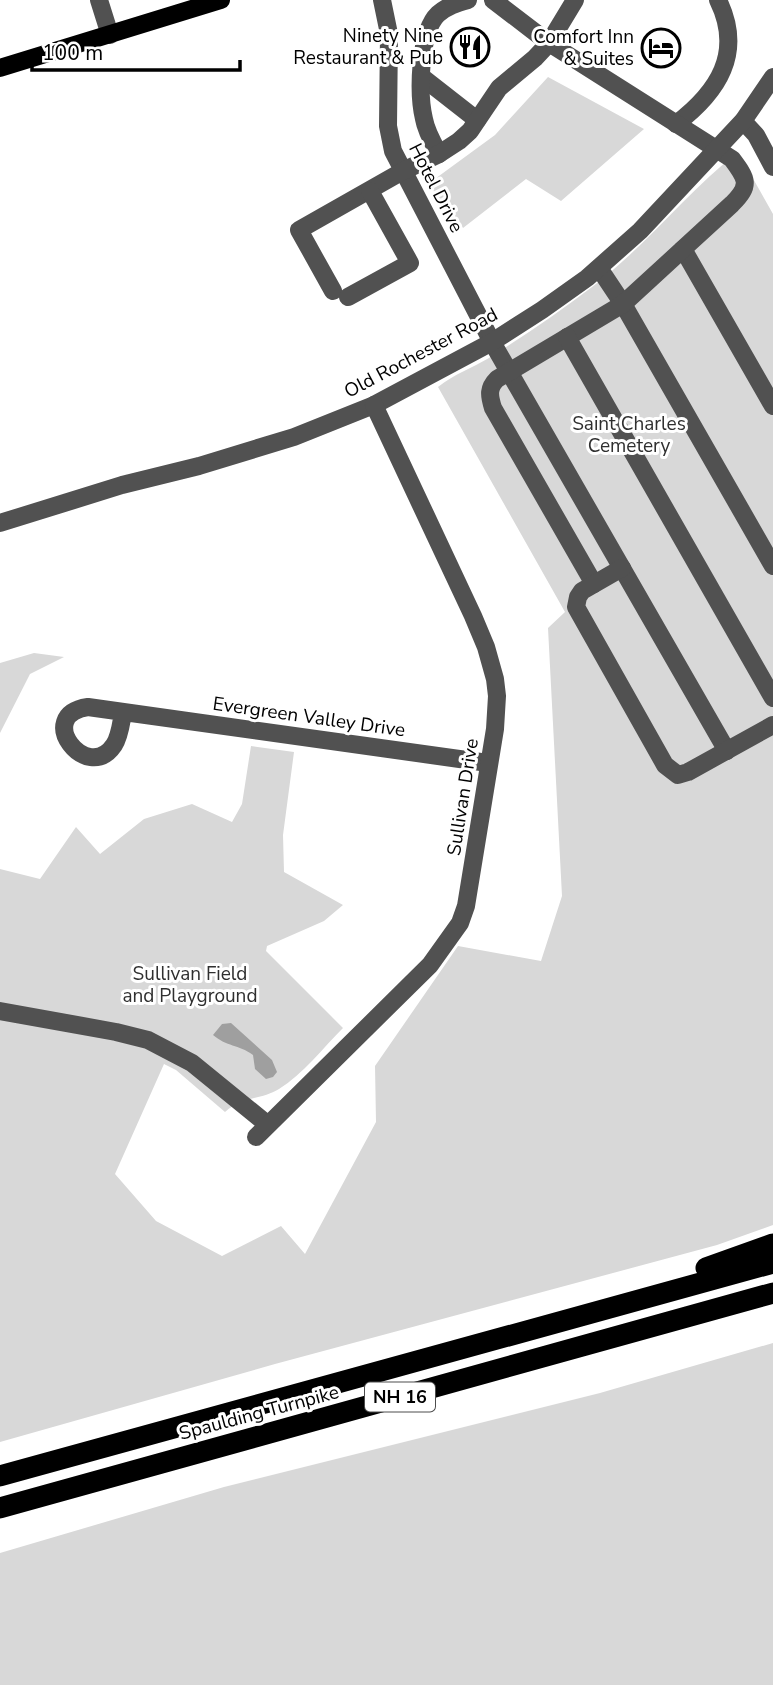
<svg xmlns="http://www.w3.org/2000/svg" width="773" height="1685" viewBox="0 0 773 1685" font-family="'Nunito Sans',sans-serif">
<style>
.green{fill:#d8d8d8}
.water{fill:#9f9f9f}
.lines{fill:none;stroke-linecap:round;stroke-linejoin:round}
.minor{stroke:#515151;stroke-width:18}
.major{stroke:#000;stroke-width:18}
.highway{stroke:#000;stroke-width:21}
.labels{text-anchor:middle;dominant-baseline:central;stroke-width:6;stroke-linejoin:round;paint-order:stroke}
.shield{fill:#fff;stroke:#4c4c4c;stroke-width:2}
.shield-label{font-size:18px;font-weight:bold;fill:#000}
.poi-label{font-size:19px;fill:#000;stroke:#fff;text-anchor:end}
.street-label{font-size:19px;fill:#000;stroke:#fff}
.park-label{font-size:19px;fill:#2f2f2f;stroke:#fff}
</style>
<rect width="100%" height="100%" fill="#fff"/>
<g class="green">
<path d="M548,77L644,129L561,201L526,179L463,228L428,184L495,135Z"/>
<path d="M738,152L773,214V1225L717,1245L275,1364L0,1442V869L40,879L76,827L100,854L144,819L192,804L232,822L242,804L251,746L294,752L283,835L284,872L343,905L324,921L267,946L266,951L343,1028C323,1048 303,1074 279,1089C261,1100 243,1096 225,1112L176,1070L164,1064L115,1174L156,1221L222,1256L281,1226L305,1254L376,1122L375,1066L458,946L541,961L562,896L548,628L565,612L438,387C454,374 472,368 489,358C524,336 559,312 592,287C645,247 686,193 738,152Z"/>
<path d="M34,653L64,657L30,674L0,733V663Z"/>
<path d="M773,1343V1685H0V1553L224,1487L600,1393Z"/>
</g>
<path class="water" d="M231,1023L272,1060L277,1072L273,1077L266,1079L255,1069L253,1055C238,1044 227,1047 213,1035L222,1024Z"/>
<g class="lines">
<g class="minor">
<path d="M99,0L110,35"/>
<path d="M382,0L389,34L388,126L393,151L492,342L727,751"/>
<path d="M493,0L549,43L575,0"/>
<path d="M422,77L477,120"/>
<path d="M743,121L756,135L773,167"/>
<path d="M676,124C718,92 744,53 718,0"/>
<path d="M439,154C433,143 426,131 424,119C418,94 419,32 438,14C447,6 457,3 468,0"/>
<path d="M683,249L773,406"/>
<path d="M599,268L623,304L773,566"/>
<path d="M333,291L299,230L403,171L439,154L459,141L470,131L499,88L535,58L549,43L732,159C747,179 751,185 732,204L623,304L497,379C488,388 489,395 493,408L594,584"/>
<path d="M348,297L410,263L370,191"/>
<path d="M567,337L773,698"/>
<path d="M0,523L122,485L199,466L294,437L374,405L492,342L542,310L587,278L640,231L743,121L773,77"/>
<path d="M622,568L582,591L578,597L576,607L665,765L678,775L688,772L773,725"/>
<path d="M123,713C121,723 120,736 114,745C87,785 33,715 88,707L488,763"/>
<path d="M0,1011L116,1032L148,1040L192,1063L267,1124"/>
<path d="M256,1137L430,965L460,923L466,906L495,729L497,696L495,679L486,647L473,616L374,405"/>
</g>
<path class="major" d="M0,68L221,0"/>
<g class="highway">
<path d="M706,1268L773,1244"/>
<path d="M0,1476L773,1263"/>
<path d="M0,1508L773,1293"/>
</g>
</g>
<defs>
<symbol id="restaurant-ring" viewBox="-11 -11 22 22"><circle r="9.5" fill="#fff" stroke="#000" stroke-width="1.5"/><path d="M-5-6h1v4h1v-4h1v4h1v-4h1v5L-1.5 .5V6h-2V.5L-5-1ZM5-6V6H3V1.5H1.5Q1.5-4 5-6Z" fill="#000"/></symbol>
<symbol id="hotel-ring" viewBox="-11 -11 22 22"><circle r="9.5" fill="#fff" stroke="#000" stroke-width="1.5"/><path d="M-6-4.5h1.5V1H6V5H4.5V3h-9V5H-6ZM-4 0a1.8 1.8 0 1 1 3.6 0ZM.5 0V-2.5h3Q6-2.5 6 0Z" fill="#000"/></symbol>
</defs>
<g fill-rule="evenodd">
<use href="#restaurant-ring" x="448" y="25" width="44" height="44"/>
<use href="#hotel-ring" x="639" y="26" width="44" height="44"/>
</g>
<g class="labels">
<rect class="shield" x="365" y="1382.5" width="70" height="29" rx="5"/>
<g class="shield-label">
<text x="400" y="1397">NH 16</text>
</g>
<g class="poi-label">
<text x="443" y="36">Ninety Nine<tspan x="443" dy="22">Restaurant &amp; Pub</tspan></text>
<text x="634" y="37">Comfort Inn<tspan x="634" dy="22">&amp; Suites</tspan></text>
</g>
<g class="street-label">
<text transform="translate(436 188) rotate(63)">Hotel Drive</text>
<text transform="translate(421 353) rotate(-28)">Old Rochester Road</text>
<text transform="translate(309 717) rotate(8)">Evergreen Valley Drive</text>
<text transform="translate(463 797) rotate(-81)">Sullivan Drive</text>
<text transform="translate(259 1413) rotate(-15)">Spaulding Turnpike</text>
</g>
<g class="park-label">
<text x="629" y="424">Saint Charles<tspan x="629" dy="22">Cemetery</tspan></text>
<text x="190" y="974">Sullivan Field<tspan x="190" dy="22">and Playground</tspan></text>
</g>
</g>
<path d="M32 60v10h208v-10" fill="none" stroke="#000000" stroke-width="3.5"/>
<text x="42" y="60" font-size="21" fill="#000000" stroke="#ffffff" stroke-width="5" paint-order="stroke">100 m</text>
</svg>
